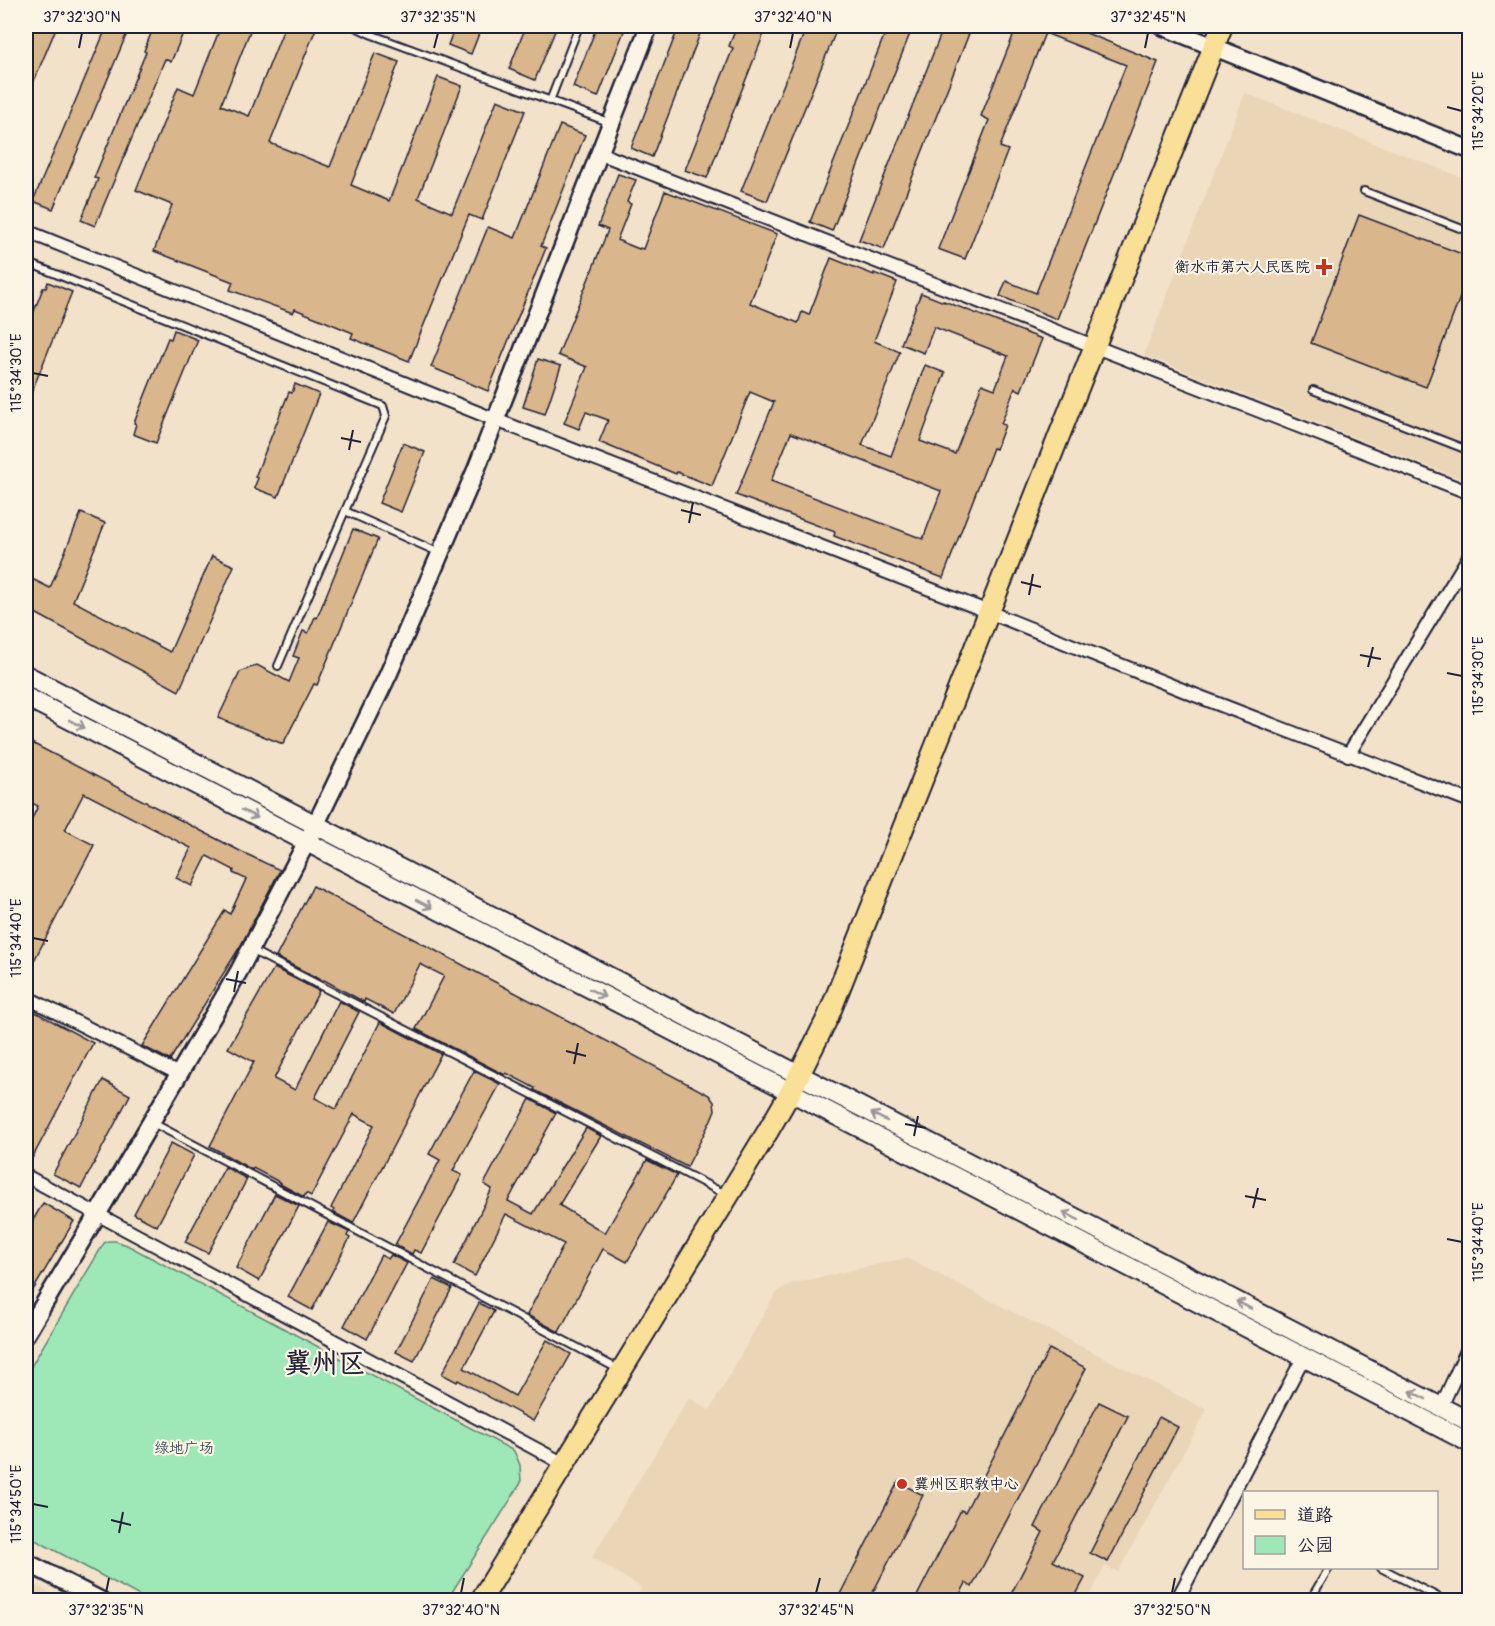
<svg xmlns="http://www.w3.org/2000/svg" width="1495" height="1626" viewBox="0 0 1495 1626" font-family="Pangolin,'LXGW WenKai TC',sans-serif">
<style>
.built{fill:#ead5b7}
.green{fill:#9ee8b7;stroke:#608579;stroke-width:1.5}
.building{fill:#d9b68b;stroke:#22223b;stroke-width:1.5;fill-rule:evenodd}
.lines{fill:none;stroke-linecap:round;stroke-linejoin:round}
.service-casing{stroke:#22223b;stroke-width:10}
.minor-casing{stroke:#22223b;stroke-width:16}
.tertiary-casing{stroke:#22223b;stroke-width:21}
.secondary-casing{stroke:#22223b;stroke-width:22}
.primary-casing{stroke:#22223b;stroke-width:24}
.service{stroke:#fcf5e5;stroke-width:6}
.minor{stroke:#fcf5e5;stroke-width:12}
.tertiary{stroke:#fcf5e5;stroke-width:16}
.secondary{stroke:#fcf5e5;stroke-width:18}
.primary{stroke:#fadf96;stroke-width:20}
.oneway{stroke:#9a9698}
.ticks{fill:none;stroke:#22223b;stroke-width:2}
.poi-dot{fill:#c8321e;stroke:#fcf5e5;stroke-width:2}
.labels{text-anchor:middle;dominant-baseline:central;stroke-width:4.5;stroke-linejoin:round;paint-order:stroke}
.poi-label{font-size:15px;fill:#22223b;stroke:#fcf5e5;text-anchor:end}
.park-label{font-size:15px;fill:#41545a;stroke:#fcf5e5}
.town-label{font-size:27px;font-weight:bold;fill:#22223b;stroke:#fcf5e5}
.neatline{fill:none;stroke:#22223b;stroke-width:2}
.ticks-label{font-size:15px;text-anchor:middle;fill:#22223b}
</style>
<rect width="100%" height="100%" fill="#f2e2ca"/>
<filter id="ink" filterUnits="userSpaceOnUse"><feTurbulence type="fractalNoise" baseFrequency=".0167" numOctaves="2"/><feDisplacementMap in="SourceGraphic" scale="12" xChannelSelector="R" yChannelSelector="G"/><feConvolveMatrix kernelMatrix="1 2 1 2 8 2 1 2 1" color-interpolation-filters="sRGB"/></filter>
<g filter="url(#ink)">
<g class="built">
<path d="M1245,93L1469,180V482L1144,355Z"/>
<path d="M906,1258L1207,1410L1118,1572L1105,1566L1088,1600H635L642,1588L592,1557L689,1398L710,1410L774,1296L782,1288L790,1284Z"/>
<path d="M26,1581L65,1600H26Z"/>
</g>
<path class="green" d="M108,1241H115L127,1245L514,1451L520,1465L521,1483L447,1600H147L26,1535V1375L104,1243Z"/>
<g class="building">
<path d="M27,26H57L26,100V30Z"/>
<path d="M107,26H130L53,209L33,201Z"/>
<path d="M154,26H186L171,62L165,59L95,226L81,220L98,179L94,178L146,52L144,51Z"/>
<path d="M221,26H252L221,105L249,116L285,26H317L270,143L330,167L375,53L399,62L351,185L389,201L438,77L462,86L418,198L452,213L497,100L525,111L482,220L469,215L409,361L351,338L353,333L295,309L293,313L230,290L233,282L154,251L172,205L136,190L178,87L194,94Z"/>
<path d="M455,26H482L471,54L448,45Z"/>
<path d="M526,26H557L535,80L509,69Z"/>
<path d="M597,26H626L598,97L573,87Z"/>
<path d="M679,26H703L652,157L631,148Z"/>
<path d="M737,26H767L707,178L685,170L733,48L729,46Z"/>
<path d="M807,26H838L767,201L741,191Z"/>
<path d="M888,26H913L832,231L810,222Z"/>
<path d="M944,26H972L884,249L859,240Z"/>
<path d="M1017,26H1069L1158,62L1057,319L1000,296L1006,281L1036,293L1126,65L1045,33L1000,147L1008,150L965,259L938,249L989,120L981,116Z"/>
<path d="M560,125L585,135L541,246L546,248L488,391L431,367L488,227L515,238Z"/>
<path d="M618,174L636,180L627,202L631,204L617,240L639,249L640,248L643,249L665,191L777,234L750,303L798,323L802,312L809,315L831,258L874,275V273L897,282L874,341L900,352L862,445L891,456L925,365L945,373L920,441L955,454L982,384L995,389L1008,356L934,327L924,353L901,344L921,293L944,302V301L1042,339L1021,391L1015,388L1001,424L1005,425L996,449L993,448L943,578L834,536L835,532L736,495L774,402L750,392L712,486L677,472L676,474L599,442L608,420L586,412L579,429L564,423L587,367L558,355L608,230L598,226ZM791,433L941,491L923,539L771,481Z"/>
<path d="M1359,215L1470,257V271L1426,387L1311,343Z"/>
<path d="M48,282L72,292L26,406V332L43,288H46Z"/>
<path d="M174,330L198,340L156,443L133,434L136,424L134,423L168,338L171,339Z"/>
<path d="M538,359L561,366L545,414L523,407Z"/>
<path d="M295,384L319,394L278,497L254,488L258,478L255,477L289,392L292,393Z"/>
<path d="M403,443L425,452L401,512L379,503Z"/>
<path d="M81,513L105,523L73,601L170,652L212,556L234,566L179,691L26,608V576L50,588Z"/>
<path d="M353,529L378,539L317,685L314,684L283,744L218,718L240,672L257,665L289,682L299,658L293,656L303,631L308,633L315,617L317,618Z"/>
<path d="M26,740L242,852L280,870L241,945L170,1060L142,1046L225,910L230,914L246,879L233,873L234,870L207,856L192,886L176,878L191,848L84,793L65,830L94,845L26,976V831L38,806L26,800Z"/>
<path d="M313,886L709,1095L714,1102L715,1110L710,1122L687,1167L534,1090L535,1088L506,1073L505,1075L416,1029L444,976L420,964L394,1014L365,999L364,1002L324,980L323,981L276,957Z"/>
<path d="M274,968L319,991L274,1079L295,1090L339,1001L359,1012L315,1098L336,1109L380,1022L441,1054L353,1223L333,1212L334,1210L331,1208L374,1125L354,1114L311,1196L306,1193L304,1197L280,1184L281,1183L253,1168L252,1170L210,1146L254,1062L228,1048Z"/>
<path d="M26,1007L93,1043L27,1168H26Z"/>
<path d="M474,1071L500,1084L453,1171L462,1175L421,1253L414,1250L412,1254L395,1245L440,1160L429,1154Z"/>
<path d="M103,1080L130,1095L81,1188L53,1174Z"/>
<path d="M530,1099L556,1113L508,1201L533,1214L586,1128L601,1136L559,1205L605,1233L647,1160L677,1175L627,1262L603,1249L559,1332L527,1315L564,1244L506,1214L475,1276L454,1265L492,1189L484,1184Z"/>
<path d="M171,1143L194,1155L157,1226L134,1214Z"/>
<path d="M225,1167L247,1179L208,1253L185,1242Z"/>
<path d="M275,1194L299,1206L259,1281L236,1268Z"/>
<path d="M43,1203L74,1221L26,1302V1232Z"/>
<path d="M328,1222L349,1232L347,1236L350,1238L312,1310L288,1297Z"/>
<path d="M381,1255L388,1259L391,1255L407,1263L367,1339L344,1326Z"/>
<path d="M434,1279L452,1288L414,1361L396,1352Z"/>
<path d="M479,1303L494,1311L464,1368L515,1396L547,1340L571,1354L533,1421L458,1380L457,1382L442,1374Z"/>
<path d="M1049,1349L1086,1368L972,1587L966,1583L957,1600H915L961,1510L965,1512Z"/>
<path d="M1099,1402L1128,1416L1053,1561L1085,1578L1073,1600H1008L1043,1532L1035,1527Z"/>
<path d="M1159,1417L1178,1427L1108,1562L1090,1553Z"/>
<path d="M898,1482L923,1495L869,1600H837Z"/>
</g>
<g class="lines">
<defs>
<g id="service">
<path d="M354,26L370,34L611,123"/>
<path d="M550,101L579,26"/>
<path d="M1364,191L1470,232"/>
<path d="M26,262L383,406L386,416L278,666"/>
<path d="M1313,390L1470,451"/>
<path d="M345,511L440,553"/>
<path d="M251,950L725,1194"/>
<path d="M153,1123L618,1369"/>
<path d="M1381,1568L1444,1600"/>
<path d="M1310,1600L1329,1568"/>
</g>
<g id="minor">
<path d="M599,153L1470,493"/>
<path d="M26,231L496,420L989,612L1195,695L1470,801"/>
<path d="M1348,755L1470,555"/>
<path d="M26,997L179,1074"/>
<path d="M26,1176L564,1464"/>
<path d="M1441,1407L1470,1344"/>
<path d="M1177,1600L1303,1358"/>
</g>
<g id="tertiary">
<path d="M1162,26L1470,150"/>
<path d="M26,1334L97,1215L239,971L315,826L388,675L476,470L649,26"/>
<path d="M26,1562L100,1600"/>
</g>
<g id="secondary">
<path d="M26,675L1470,1422"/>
<path d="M26,697L1470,1443"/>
</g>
<path id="primary" d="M481,1600L768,1131L790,1093L828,1017L1222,26"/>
</defs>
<use href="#service" class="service-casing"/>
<use href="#minor" class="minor-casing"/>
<use href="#tertiary" class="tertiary-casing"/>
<use href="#secondary" class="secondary-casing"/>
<use href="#primary" class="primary-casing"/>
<use href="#service" class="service"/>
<use href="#minor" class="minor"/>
<use href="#tertiary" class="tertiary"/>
<use href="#secondary" class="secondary"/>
<use href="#primary" class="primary"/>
</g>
<defs><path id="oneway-shaft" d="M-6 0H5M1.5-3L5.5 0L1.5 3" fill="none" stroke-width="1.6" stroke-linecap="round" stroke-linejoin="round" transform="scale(1.5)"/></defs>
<g class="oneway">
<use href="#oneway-shaft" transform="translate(77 724) rotate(27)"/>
<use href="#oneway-shaft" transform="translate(250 814) rotate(27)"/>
<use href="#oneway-shaft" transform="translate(424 904) rotate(27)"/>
<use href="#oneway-shaft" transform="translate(597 993) rotate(27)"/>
<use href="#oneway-shaft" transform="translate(879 1117) rotate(-153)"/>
<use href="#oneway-shaft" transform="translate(1071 1216) rotate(-153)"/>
<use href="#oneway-shaft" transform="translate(1244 1305) rotate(-153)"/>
<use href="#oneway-shaft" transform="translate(1418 1395) rotate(-153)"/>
</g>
</g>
<path class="ticks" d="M79,48L82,33M434,48L438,33M790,48L793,33M1145,48L1148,33M1447,107L1462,111M33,373L48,376M341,438L361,442M349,450L353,430M681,510L701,515M689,523L693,502M1021,582L1041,587M1029,595L1033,574M1360,655L1381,659M1368,667L1373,647M1447,673L1462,676M33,938L48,941M226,979L246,983M234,992L238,971M566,1051L586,1056M574,1064L578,1043M905,1124L926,1128M914,1136L918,1116M1245,1196L1266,1200M1253,1208L1258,1188M1447,1239L1462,1242M33,1504L48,1507M111,1520L131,1525M119,1533L123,1512M106,1593L109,1578M461,1593L464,1578M816,1593L820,1578M1172,1593L1175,1578"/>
<g class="poi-dot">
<path d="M1321 258h6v6h6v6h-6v6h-6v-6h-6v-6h6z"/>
<circle cx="902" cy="1484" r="6"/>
</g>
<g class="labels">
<g class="poi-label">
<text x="1310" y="267">衡水市第六人民医院</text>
<text x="914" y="1484" text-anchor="start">冀州区职教中心</text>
</g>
<g class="park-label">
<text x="184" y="1448">绿地广场</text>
</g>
<g class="town-label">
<text x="325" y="1363">冀州区</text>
</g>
</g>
<rect width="1495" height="1626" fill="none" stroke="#fcf5e5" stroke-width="66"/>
<rect x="1243" y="1491" width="195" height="78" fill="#fcf5e5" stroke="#a5a1a1" stroke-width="1.5"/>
<rect x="1255" y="1510" width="30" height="9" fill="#fadf96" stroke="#a5a1a1" stroke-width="1.5"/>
<text x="1297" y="1521" font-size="18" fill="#22223b">道路</text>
<rect x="1255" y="1536" width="30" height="18" fill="#9ee8b7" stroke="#a5a1a1" stroke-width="1.5"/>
<text x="1297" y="1551" font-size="18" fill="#22223b">公园</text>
<rect x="33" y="33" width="1429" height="1560" class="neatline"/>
<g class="ticks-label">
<text x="82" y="22">37°32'30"N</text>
<text x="438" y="22">37°32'35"N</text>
<text x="793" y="22">37°32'40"N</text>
<text x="1148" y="22">37°32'45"N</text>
<text transform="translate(1478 111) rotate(-90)" y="5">115°34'20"E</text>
<text transform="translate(16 373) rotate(-90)" y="5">115°34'30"E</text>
<text transform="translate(1478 676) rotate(-90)" y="5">115°34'30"E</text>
<text transform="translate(16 938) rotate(-90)" y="5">115°34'40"E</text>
<text transform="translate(1478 1242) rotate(-90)" y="5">115°34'40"E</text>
<text transform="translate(16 1504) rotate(-90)" y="5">115°34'50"E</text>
<text x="106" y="1615">37°32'35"N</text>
<text x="461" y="1615">37°32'40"N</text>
<text x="816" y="1615">37°32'45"N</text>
<text x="1172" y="1615">37°32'50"N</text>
</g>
</svg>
